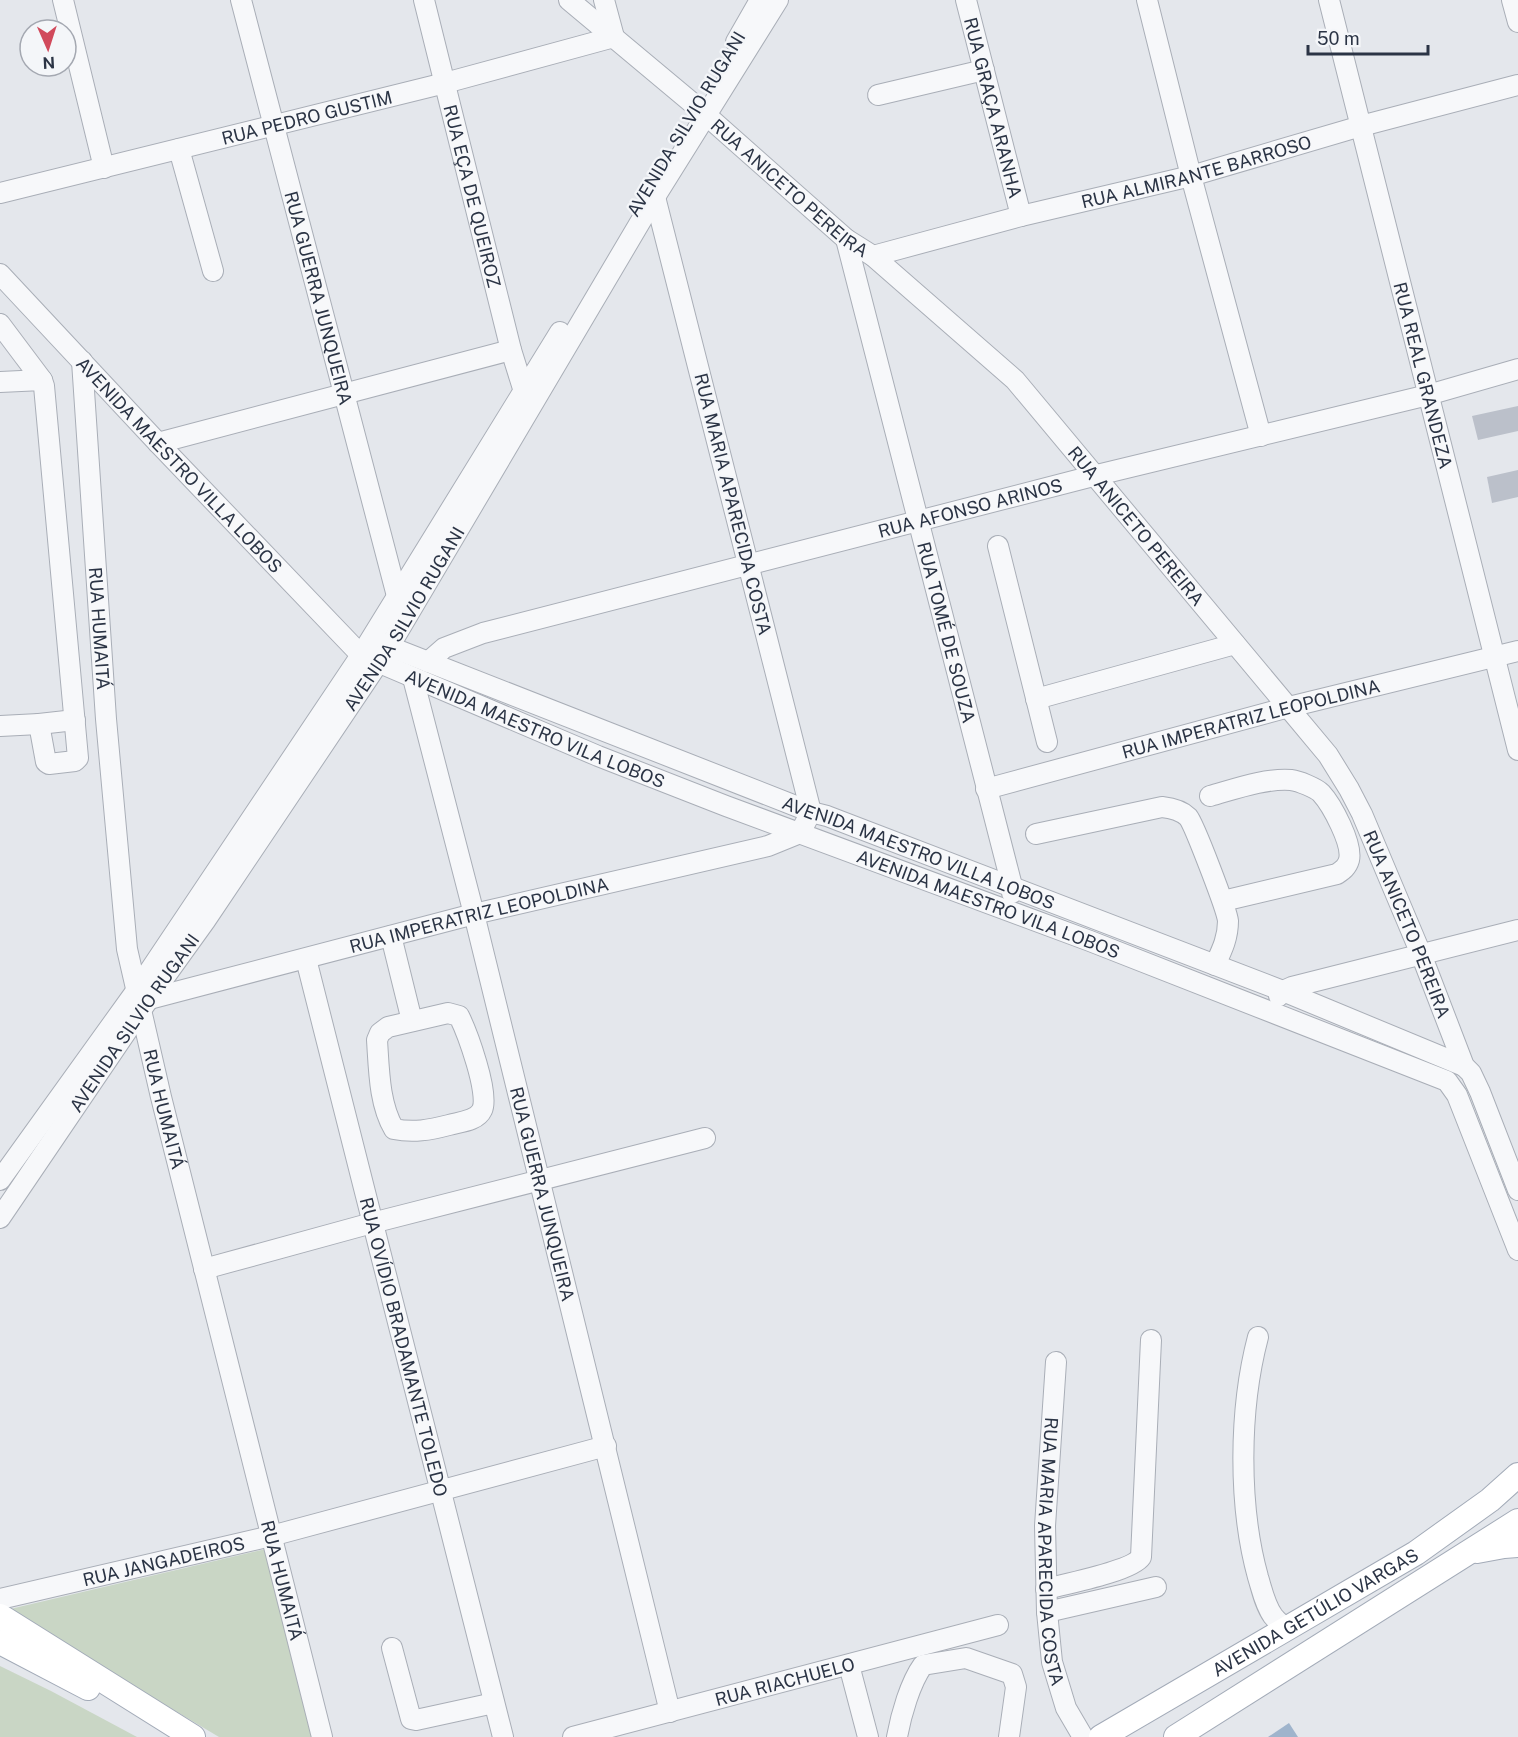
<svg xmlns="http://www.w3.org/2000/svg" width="1518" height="1737" viewBox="0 0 1518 1737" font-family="'Public Sans',sans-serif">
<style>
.green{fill:#c9d6c5}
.water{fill:#9fb4cc}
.building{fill:#bbc0ca}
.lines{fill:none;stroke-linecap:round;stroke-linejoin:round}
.minor-casing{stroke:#a9aeb7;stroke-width:22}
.major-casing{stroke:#a3abb8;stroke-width:26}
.minor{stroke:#f7f8fa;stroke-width:20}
.major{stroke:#fff;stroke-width:24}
.labels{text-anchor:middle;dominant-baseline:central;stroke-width:4.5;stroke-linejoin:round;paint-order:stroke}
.street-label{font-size:18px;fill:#2b3445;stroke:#f4f6f9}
</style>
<rect width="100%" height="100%" fill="#e4e7ec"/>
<g class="green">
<path d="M266,1549L313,1737H219L6,1610Z"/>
<path d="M0,1666L51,1691L137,1737H0Z"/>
</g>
<path class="water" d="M1289,1723L1298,1737H1268Z"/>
<g class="building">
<path d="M1518,406V431L1478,440L1472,416Z"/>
<path d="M1518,470V497L1492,503L1487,477Z"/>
</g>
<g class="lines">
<defs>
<g id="minor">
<path d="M63,0L104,168"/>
<path id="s1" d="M241,0L397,596"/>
<path id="s2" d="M424,0L511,350L526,398"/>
<path id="s3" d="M569,0L697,107L846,239L873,256L1015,380L1328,755L1349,789L1362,814L1421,954L1464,1066L1471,1073L1480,1092L1518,1190"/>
<path id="s4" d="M966,0L1021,216"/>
<path d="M1147,0L1191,176L1261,436"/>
<path id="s5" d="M1329,0L1518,750"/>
<path d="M1512,0L1518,22"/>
<path d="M736,42L760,0"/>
<path d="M878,95L984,70"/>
<path d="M179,149L213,271"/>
<path id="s6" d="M0,193L445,83L614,37L604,0"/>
<path id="s7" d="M846,239L1012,886V893"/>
<path id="s8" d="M873,256L1021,216L1191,176L1361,126L1518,85"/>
<path id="s9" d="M0,274L158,443L361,655L598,756L726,806L1090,941L1447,1081L1457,1095L1518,1250"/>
<path d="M0,324L42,380"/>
<path id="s10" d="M82,361L106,719L127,949L161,1097L322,1737"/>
<path d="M0,382L42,380L44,386L78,758L75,761L49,764L46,762L39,724L0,726"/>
<path d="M158,443L511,350"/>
<path d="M998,546L1047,742"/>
<path id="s11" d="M380,643L811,812L827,816L1283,991L1464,1066"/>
<path id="s12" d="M428,662L444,648L483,633L1093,476L1428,395L1518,369"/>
<path id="s13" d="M413,678L474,914L670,1712"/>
<path d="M1036,699L1235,644"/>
<path d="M39,724L75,720"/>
<path id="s14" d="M986,789L1289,707L1518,651"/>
<path d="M1210,796C1235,789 1265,778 1291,780C1299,781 1316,788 1321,793C1332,805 1353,844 1349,860C1347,867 1343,870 1337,874L1223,901"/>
<path d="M1036,834L1162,807C1171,808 1181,810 1188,817C1194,824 1227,910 1228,921C1228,938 1222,950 1215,965"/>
<path d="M391,936L412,1021"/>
<path id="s15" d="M306,959L503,1737"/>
<path d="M1279,996L1283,991L1292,987L1518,930"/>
<path id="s16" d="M145,997L149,999L474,914L768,846L800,833L811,812L655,197L650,192"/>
<path d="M448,1013L459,1016C467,1032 490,1094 482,1110C477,1121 460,1122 449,1125C430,1130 413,1133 394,1129C379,1104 379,1069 377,1040L380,1033L388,1027Z"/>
<path d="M0,1180L136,991L361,655L560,332"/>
<path id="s17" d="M0,1218L141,1010L205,921L389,647L655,197L778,0"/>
<path d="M204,1269L372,1223L705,1138"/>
<path d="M1258,1337C1239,1409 1238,1505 1258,1577C1262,1590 1265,1605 1273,1616C1277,1621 1282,1625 1286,1629"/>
<path id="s18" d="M1056,1362L1045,1526L1047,1612L1052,1662L1066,1708L1083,1737"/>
<path d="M1046,1589C1065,1584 1132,1571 1141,1557L1151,1340"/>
<path id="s19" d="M0,1599L271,1536L606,1446"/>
<path d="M1047,1612L1156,1587"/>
<path d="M392,1648L411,1719L416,1720L494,1703"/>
<path d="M849,1665L868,1737"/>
<path id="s20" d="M573,1737L998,1625"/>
<path d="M897,1737C901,1715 910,1683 923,1665L966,1658L1012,1674L1016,1687L1009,1737"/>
</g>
<g id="major">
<path d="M1477,1551L1504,1546L1518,1545"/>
<path d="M0,1616L193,1737"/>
<path d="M0,1642L88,1688"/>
<path id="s21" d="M1101,1737L1416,1553L1490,1500L1518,1475"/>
<path d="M1176,1737L1518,1521"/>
</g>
</defs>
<use href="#minor" class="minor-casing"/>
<use href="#major" class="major-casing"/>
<use href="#minor" class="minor"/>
<use href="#major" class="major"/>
</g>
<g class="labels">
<g class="street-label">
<text stroke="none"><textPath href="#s4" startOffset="111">RUA GRAÇA ARANHA</textPath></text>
<text stroke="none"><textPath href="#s6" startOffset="316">RUA PEDRO GUSTIM</textPath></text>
<text transform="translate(686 124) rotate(-59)">AVENIDA SILVIO RUGANI</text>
<text stroke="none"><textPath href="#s8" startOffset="334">RUA ALMIRANTE BARROSO</textPath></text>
<text stroke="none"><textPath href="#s3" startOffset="290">RUA ANICETO PEREIRA</textPath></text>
<text stroke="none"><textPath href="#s2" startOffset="202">RUA EÇA DE QUEIROZ</textPath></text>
<text stroke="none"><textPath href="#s1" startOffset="308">RUA GUERRA JUNQUEIRA</textPath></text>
<text stroke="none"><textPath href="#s5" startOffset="387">RUA REAL GRANDEZA</textPath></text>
<text stroke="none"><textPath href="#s9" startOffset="262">AVENIDA MAESTRO VILLA LOBOS</textPath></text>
<text transform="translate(733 504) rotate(76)">RUA MARIA APARECIDA COSTA</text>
<text stroke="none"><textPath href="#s12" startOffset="566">RUA AFONSO ARINOS</textPath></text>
<text stroke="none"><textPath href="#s3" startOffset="776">RUA ANICETO PEREIRA</textPath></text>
<text stroke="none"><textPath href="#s17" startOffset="723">AVENIDA SILVIO RUGANI</textPath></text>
<text stroke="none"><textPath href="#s10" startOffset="268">RUA HUMAITÁ</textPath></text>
<text stroke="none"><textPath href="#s7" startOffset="406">RUA TOMÉ DE SOUZA</textPath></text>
<text stroke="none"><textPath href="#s14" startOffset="274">RUA IMPERATRIZ LEOPOLDINA</textPath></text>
<text stroke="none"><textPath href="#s9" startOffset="714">AVENIDA MAESTRO VILA LOBOS</textPath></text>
<text stroke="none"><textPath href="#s11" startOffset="578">AVENIDA MAESTRO VILLA LOBOS</textPath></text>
<text stroke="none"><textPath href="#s9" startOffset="1200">AVENIDA MAESTRO VILA LOBOS</textPath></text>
<text stroke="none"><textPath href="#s16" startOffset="345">RUA IMPERATRIZ LEOPOLDINA</textPath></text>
<text stroke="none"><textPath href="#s3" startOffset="1262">RUA ANICETO PEREIRA</textPath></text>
<text stroke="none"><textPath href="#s17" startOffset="237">AVENIDA SILVIO RUGANI</textPath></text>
<text stroke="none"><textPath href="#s10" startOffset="754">RUA HUMAITÁ</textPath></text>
<text stroke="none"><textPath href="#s13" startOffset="532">RUA GUERRA JUNQUEIRA</textPath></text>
<text stroke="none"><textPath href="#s15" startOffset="400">RUA OVÍDIO BRADAMANTE TOLEDO</textPath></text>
<text stroke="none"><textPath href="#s18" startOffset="190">RUA MARIA APARECIDA COSTA</textPath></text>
<text stroke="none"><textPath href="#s19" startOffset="168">RUA JANGADEIROS</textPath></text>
<text stroke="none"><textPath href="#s10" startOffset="1240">RUA HUMAITÁ</textPath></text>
<text stroke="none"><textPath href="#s21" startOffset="248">AVENIDA GETÚLIO VARGAS</textPath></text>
<text stroke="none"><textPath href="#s20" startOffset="219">RUA RIACHUELO</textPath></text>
</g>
</g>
<g transform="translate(48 48) rotate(177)"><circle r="28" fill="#f4f6f9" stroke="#a4a8b1" stroke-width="1.5"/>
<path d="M0-4.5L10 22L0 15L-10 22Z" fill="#d1495b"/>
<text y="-9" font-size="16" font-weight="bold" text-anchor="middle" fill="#2b3445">N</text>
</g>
<path d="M1308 45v9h120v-9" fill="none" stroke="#2b3445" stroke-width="3"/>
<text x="1317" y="45" font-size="18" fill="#2b3445" stroke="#f4f6f9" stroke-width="4.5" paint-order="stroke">50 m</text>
</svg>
